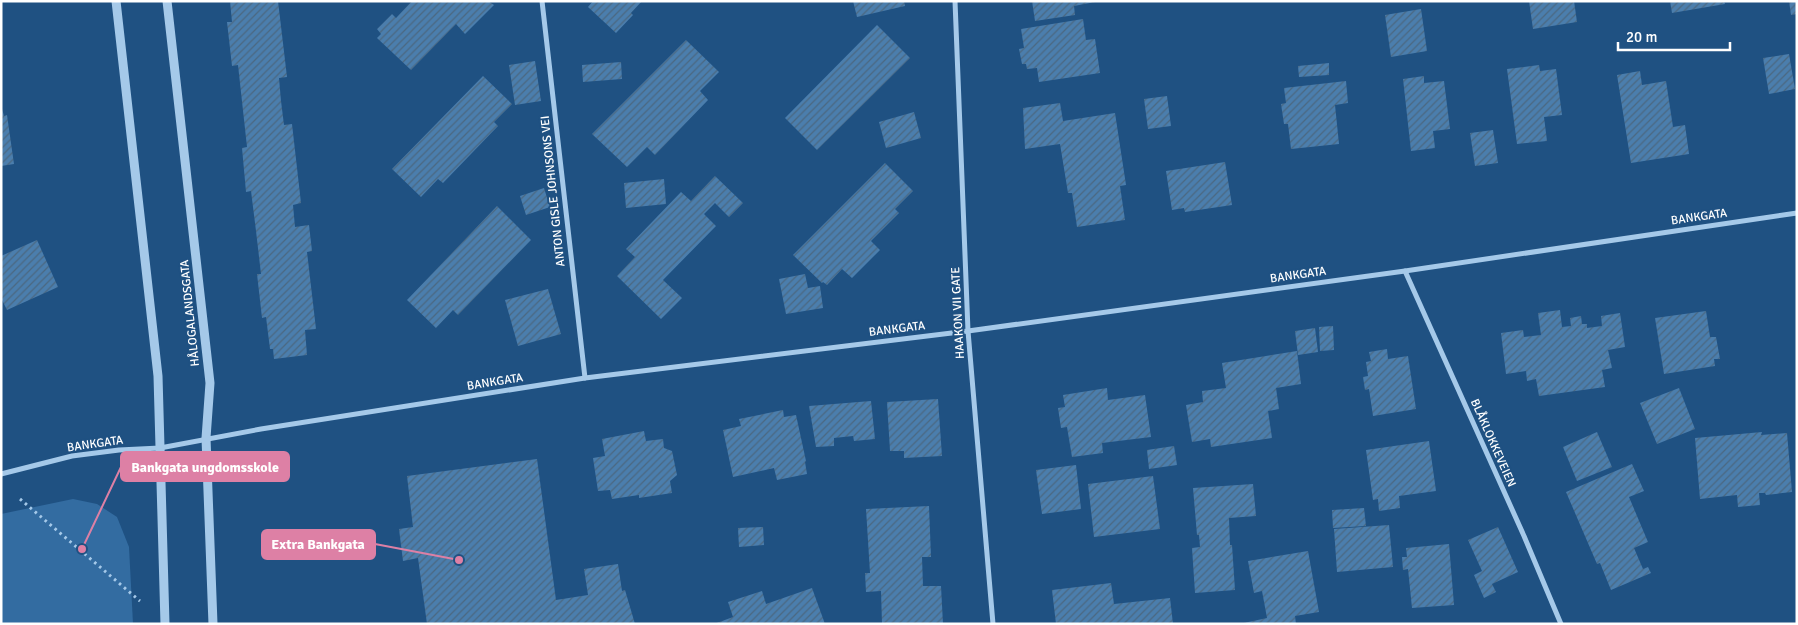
<svg xmlns="http://www.w3.org/2000/svg" width="1798" height="625" viewBox="0 0 1798 625" font-family="Signika,sans-serif">
<style>
.grass{fill:#336ca1}
.building{fill:url(#building-hatch)}
.lines{fill:none;stroke-linecap:round;stroke-linejoin:round}
.path{stroke:#a5c9e9;stroke-width:3;stroke-dasharray:2.5 4;stroke-linecap:butt}
.minor{stroke:#a5c9e9;stroke-width:5}
.tertiary{stroke:#a5c9e9;stroke-width:9}
.labels{text-anchor:middle;dominant-baseline:central;stroke-width:4;stroke-linejoin:round;paint-order:stroke}
.street-label{font-size:12px;fill:#fff;stroke:#1f5182}
.leader{fill:none;stroke:#dd80a5;stroke-width:2}
.callout-dot{fill:#dd80a5;stroke:#1f5182;stroke-width:2}
.callout{fill:#dd80a5;stroke:#dd80a5;stroke-width:2}
.callout-label{font-size:14px;text-anchor:middle;font-weight:bold;fill:#fff}
</style>
<defs>
<pattern id="building-hatch" width="6" height="6" patternUnits="userSpaceOnUse" patternTransform="scale(1.25)"><rect width="6" height="6" fill="#4b7ead"/><path d="M-1 1l2-2M0 6l6-6M5 7l2-2" fill="none" stroke="#4b6881"/></pattern>
</defs>
<rect width="100%" height="100%" fill="#1f5182"/>
<path class="grass" d="M73,499L97,504L117,517L129,547L133,624H1V514Z"/>
<g class="building">
<path d="M230,1H278L287,77L279,78L281,101L284,125L292,124L301,203L293,205L295,227L309,225L312,251L307,252L316,329L305,330L307,355L274,359L273,349H270L266,317L262,318L257,274H261L256,231L251,191L246,192L242,148L247,147L238,65L232,66L227,22H232Z"/>
<path d="M412,1H488L494,5L465,34L456,24L411,70L377,38L381,34L377,29L392,14L396,18Z"/>
<path d="M593,1H642L631,13L633,15L616,33L588,7Z"/>
<path d="M853,1H904L905,6L857,17Z"/>
<path d="M1032,1H1094L1095,2L1074,6L1075,15L1035,21Z"/>
<path d="M1529,1H1574L1577,22L1533,29Z"/>
<path d="M1670,1H1724L1725,4L1672,13Z"/>
<path d="M1789,1H1797V14L1791,15Z"/>
<path d="M1421,9L1427,51L1391,57L1385,15Z"/>
<path d="M1083,19L1086,40L1095,39L1100,73L1039,82L1037,68L1027,69L1026,64H1022L1019,49L1024,48L1021,29Z"/>
<path d="M877,25L910,58L817,150L785,118Z"/>
<path d="M686,40L719,72L700,91L708,100L655,155L647,147L627,167L592,134Z"/>
<path d="M1789,54L1795,89L1769,94L1763,58Z"/>
<path d="M535,61L541,101L515,105L509,65Z"/>
<path d="M621,62L622,79L583,82L582,65Z"/>
<path d="M1329,63V75L1299,77L1298,66Z"/>
<path d="M1539,65L1540,71L1556,69L1562,115L1544,117L1547,141L1517,144L1507,69Z"/>
<path d="M1640,71L1642,85L1666,81L1673,127L1685,125L1689,154L1631,163L1617,75Z"/>
<path d="M483,76L512,104L494,122L498,126L443,183L438,179L421,197L392,169Z"/>
<path d="M1424,76V83L1444,81L1450,129L1433,131L1435,148L1411,151L1403,79Z"/>
<path d="M1346,81L1348,103L1335,105L1339,144L1291,149L1288,124H1284L1281,104L1286,103L1284,88Z"/>
<path d="M1167,96L1171,126L1148,129L1144,99Z"/>
<path d="M1060,103L1063,121L1115,113L1126,185L1120,186L1125,220L1077,227L1072,193H1068L1060,144L1025,149L1023,108Z"/>
<path d="M1,105L4,116L7,115L14,164L1,166Z"/>
<path d="M914,112L921,138L886,148L879,122Z"/>
<path d="M1493,130L1498,163L1475,166L1470,133Z"/>
<path d="M1225,162L1232,205L1185,212L1184,208L1172,210L1166,171Z"/>
<path d="M885,163L913,191L895,209L899,213L871,241L880,250L852,278L842,269L827,285L823,282L822,283L793,255Z"/>
<path d="M715,176L743,203L729,217L715,203L704,214L716,226L663,280L682,298L661,319L617,276L635,257L626,249L681,192L691,201Z"/>
<path d="M664,179L666,204L626,208L624,183Z"/>
<path d="M544,188L550,207L526,215L520,196Z"/>
<path d="M497,206L531,240L458,315L453,310L436,328L407,300Z"/>
<path d="M37,240L58,287L7,310L1,298V256Z"/>
<path d="M805,274L808,288L820,286L823,308L786,314L779,279Z"/>
<path d="M548,289L561,334L518,346L505,300Z"/>
<path d="M1560,310L1562,327L1571,326L1570,318L1581,316L1582,324H1587V328L1602,326L1601,316L1620,313L1625,347L1608,350L1612,368L1602,370L1605,387L1539,396L1536,379L1527,381L1526,371L1506,374L1501,333L1523,330L1524,337L1541,335L1538,313Z"/>
<path d="M1706,311L1710,337H1716L1720,359H1714L1715,366L1664,374L1655,318Z"/>
<path d="M1333,326L1334,350L1320,351L1319,327Z"/>
<path d="M1315,328L1318,352L1298,355L1295,331Z"/>
<path d="M1387,349L1388,359L1408,356L1416,409L1373,416L1369,389L1365,390L1363,377L1368,376L1366,362L1371,361L1369,352Z"/>
<path d="M1297,351L1301,384L1276,388L1279,409L1268,411L1272,438L1211,447L1210,439L1192,442L1186,405L1203,402L1202,391L1226,388L1222,363Z"/>
<path d="M1107,388L1108,400L1145,395L1151,437L1102,443L1103,453L1072,457L1067,427L1061,428L1058,408L1065,407L1063,395Z"/>
<path d="M1679,388L1695,429L1657,444L1640,403Z"/>
<path d="M938,399L942,456L904,458V451H890L887,402Z"/>
<path d="M871,401L875,439L854,441L853,436L834,438V446L816,447L809,406Z"/>
<path d="M783,410L784,417L796,415L806,461L805,462L807,474L777,480L774,468L733,477L723,430L741,426L739,419Z"/>
<path d="M644,431L646,441L663,439L664,448L672,451L677,475L670,481L672,493L639,498V495L612,499L610,490L598,491L593,458L605,456L602,439Z"/>
<path d="M1597,432L1612,467L1577,481L1563,447Z"/>
<path d="M1762,432L1761,435L1787,433L1792,492L1766,495L1765,493H1759L1760,505L1738,507L1737,495L1700,499L1695,438Z"/>
<path d="M1429,441L1436,491L1399,496L1400,508L1379,511L1378,499L1373,500L1366,450Z"/>
<path d="M1174,446L1177,465L1149,469L1147,450Z"/>
<path d="M537,459L556,600L588,595L584,569L618,564L622,591L625,590L635,624H427L418,558L403,561L399,529L413,527L407,476Z"/>
<path d="M1632,464L1644,491L1629,497L1648,542L1634,548L1643,569L1648,567L1651,573L1611,590L1600,563L1597,564L1566,492Z"/>
<path d="M1076,465L1081,509L1042,514L1036,470Z"/>
<path d="M1153,476L1160,529L1094,537L1088,484Z"/>
<path d="M1253,484L1256,516L1229,518L1230,545H1232L1235,590L1195,593L1192,548L1200,547L1199,535H1197L1193,488Z"/>
<path d="M929,506L931,557H922L923,586H941L943,624H882L881,591L866,592L865,573H870L866,509Z"/>
<path d="M1364,508L1366,526L1333,528L1332,510Z"/>
<path d="M1389,525L1393,567L1337,572L1334,529Z"/>
<path d="M763,527L764,545L739,547L738,528Z"/>
<path d="M1498,527L1518,572L1492,584L1496,592L1484,598L1474,575L1482,571L1468,540Z"/>
<path d="M1449,544L1454,605L1412,608L1408,569L1403,570L1402,557H1407L1406,548Z"/>
<path d="M1308,551L1319,612L1295,616L1296,624H1239L1267,618L1262,591L1254,593L1248,561Z"/>
<path d="M1111,583L1114,604L1170,598L1173,624H1056L1052,590Z"/>
<path d="M812,588L825,624H714L733,617L728,602L762,591L766,604Z"/>
</g>
<g class="lines">
<path class="path" d="M20,499L140,601"/>
<g class="minor">
<path d="M542,1L585,378"/>
<path d="M955,1L968,331L993,624"/>
<path d="M1405,271L1524,536L1561,624"/>
<path d="M1,474L72,456L119,450L160,448L261,429L585,378L968,331L1405,271L1797,213"/>
</g>
<g class="tertiary">
<path d="M116,1L158,376L165,624"/>
<path d="M167,1L210,383L206,438L213,624"/>
</g>
</g>
<g class="labels">
<g class="street-label">
<text transform="translate(553 191) rotate(-96)">ANTON GISLE JOHNSONS VEI</text>
<text transform="translate(1699 217) rotate(-8)">BANKGATA</text>
<text transform="translate(1298 275) rotate(-8)">BANKGATA</text>
<text transform="translate(190 313) rotate(-96)">HÅLOGALANDSGATA</text>
<text transform="translate(958 313) rotate(-93)">HAAKON VII GATE</text>
<text transform="translate(897 329) rotate(-7)">BANKGATA</text>
<text transform="translate(495 382) rotate(-9)">BANKGATA</text>
<text transform="translate(1493 443) rotate(66)">BLÅKLOKKEVEIEN</text>
<text transform="translate(95 444) rotate(-8)">BANKGATA</text>
</g>
</g>
<path class="leader" d="M82 549L121 467M459 560L375 544"/>
<g class="callout-dot">
<circle cx="82" cy="549" r="5"/>
<circle cx="459" cy="560" r="5"/>
</g>
<g class="callout">
<rect x="121" y="452" width="168" height="29" rx="5"/>
<rect x="262" y="530" width="113" height="29" rx="5"/>
</g>
<g class="callout-label">
<text x="205" y="472">Bankgata ungdomsskole</text>
<text x="318" y="549">Extra Bankgata</text>
</g>
<rect width="1798" height="625" fill="none" stroke="#ffffff" stroke-width="5"/>
<path d="M1618 42v8h112v-8" fill="none" stroke="#ffffff" stroke-width="2.5"/>
<text x="1626" y="42" font-size="15" fill="#ffffff" stroke="#1f5182" stroke-width="4" paint-order="stroke">20 m</text>
</svg>
